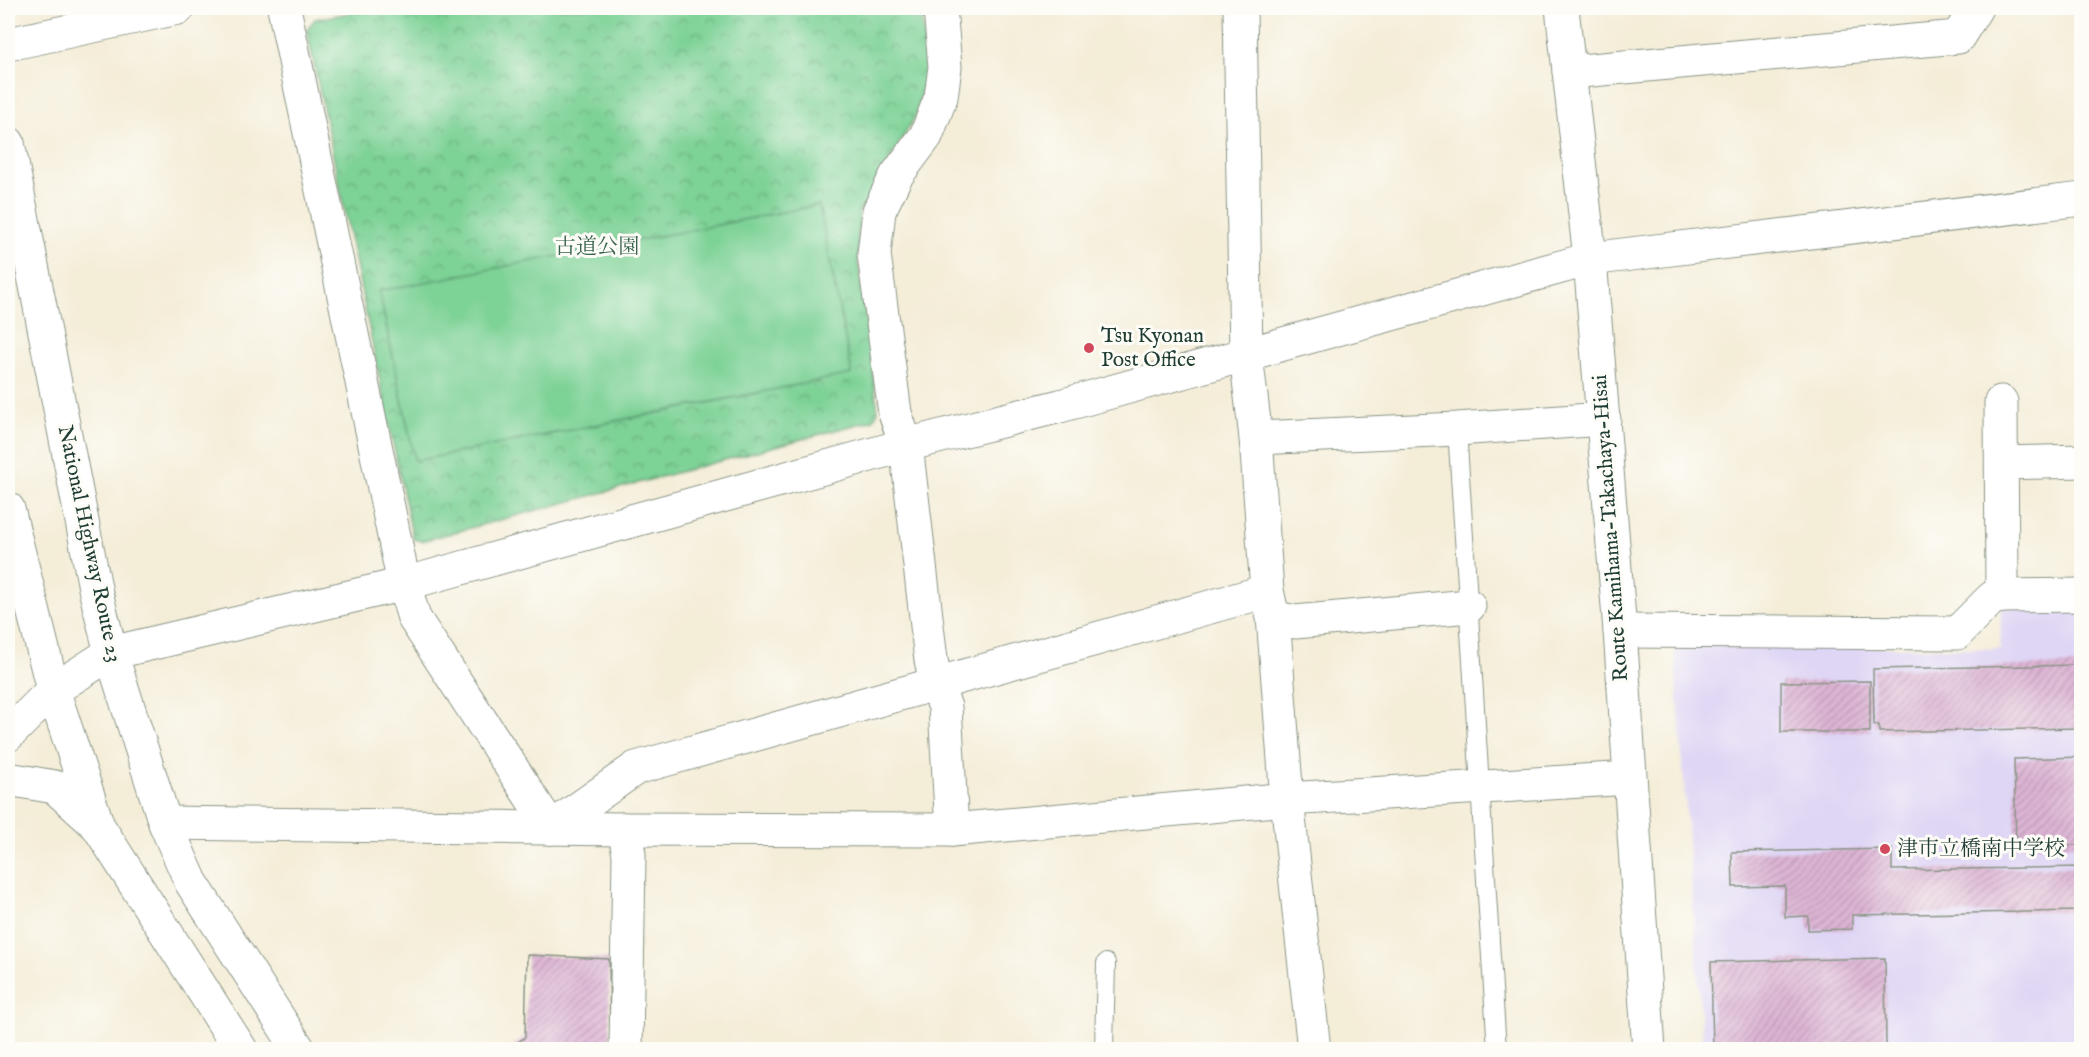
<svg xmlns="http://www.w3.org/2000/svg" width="2089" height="1057" viewBox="0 0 2089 1057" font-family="'IM FELL English','Noto Serif JP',serif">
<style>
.built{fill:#dfd5f5}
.park{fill:url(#park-crowns);stroke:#4e8865;stroke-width:1.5}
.garden{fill:#7dd296;stroke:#4e8865;stroke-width:1.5}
.building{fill:url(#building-hatch)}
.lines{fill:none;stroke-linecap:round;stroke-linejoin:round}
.service-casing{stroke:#8a9586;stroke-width:20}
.minor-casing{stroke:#8a9586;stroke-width:35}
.tertiary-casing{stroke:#8a9586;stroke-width:35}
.secondary-casing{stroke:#8a9586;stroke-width:35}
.trunk-casing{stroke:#8a9586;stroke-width:35}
.service{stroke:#fff;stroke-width:18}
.minor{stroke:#fff;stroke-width:33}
.tertiary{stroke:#fff;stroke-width:33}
.secondary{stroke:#fff;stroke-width:33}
.trunk{stroke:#fff;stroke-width:33}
.poi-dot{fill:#d1495b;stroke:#fdfcf7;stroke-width:2}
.labels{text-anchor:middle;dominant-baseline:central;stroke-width:6;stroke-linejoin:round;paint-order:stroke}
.park-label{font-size:21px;fill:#36624c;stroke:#fdfcf7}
.poi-label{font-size:21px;fill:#1f3d34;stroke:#fdfcf7;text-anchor:start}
.street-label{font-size:21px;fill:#1f3d34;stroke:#fdfcf7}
</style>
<defs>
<pattern id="park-crowns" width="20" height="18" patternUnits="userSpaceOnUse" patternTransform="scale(1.5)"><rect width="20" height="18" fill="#7dd296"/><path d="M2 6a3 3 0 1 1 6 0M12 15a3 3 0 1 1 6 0" fill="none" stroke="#66ac7b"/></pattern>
<pattern id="building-hatch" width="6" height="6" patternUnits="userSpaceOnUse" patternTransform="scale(1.5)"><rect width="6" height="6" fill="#deb5d5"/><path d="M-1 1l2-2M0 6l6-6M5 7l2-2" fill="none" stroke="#b394ae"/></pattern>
</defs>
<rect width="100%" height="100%" fill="#fdfcf7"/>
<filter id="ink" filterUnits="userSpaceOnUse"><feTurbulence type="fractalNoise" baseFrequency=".0167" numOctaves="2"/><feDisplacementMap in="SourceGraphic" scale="12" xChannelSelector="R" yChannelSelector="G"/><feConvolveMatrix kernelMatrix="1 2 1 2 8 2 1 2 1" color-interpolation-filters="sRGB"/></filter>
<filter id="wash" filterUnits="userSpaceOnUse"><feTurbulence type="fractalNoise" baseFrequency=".008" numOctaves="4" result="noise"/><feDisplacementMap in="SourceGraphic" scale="24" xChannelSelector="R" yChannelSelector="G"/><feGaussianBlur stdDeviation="1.35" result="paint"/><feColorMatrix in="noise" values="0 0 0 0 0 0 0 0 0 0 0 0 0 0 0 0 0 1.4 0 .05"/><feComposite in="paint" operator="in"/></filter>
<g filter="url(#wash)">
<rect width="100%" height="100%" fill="#f4edd8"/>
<path class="built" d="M2081,605V1049H1703L1674,644L2000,649L2001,608Z"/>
<path class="park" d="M380,8H921L927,69L916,115L859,213L858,261L878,411L873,420L422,541L413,539L307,30L315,19Z"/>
<path class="garden" d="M819,205L852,374L415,461L379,291Z"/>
<g id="blocks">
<g class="building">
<path d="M2082,665V728L1879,732V725H1874L1873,669Z"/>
<path d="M1870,681V732H1781V682Z"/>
<path d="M2082,757V845L2016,846L2014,759Z"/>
<path d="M1892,849V870L2082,867V911L1852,915V929L1808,930V916L1785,917V886L1733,887L1732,852Z"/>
<path d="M527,955L609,959L610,1050H507L525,1037Z"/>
<path d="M1885,958L1886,1050H1713L1711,962Z"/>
</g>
</g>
</g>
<g filter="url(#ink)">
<use href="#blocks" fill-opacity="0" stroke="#8a9586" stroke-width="1.5"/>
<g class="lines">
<defs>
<g id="service">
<path d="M1457,429L1497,1050"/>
<path d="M1104,1050L1106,963"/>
</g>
<g id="minor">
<path d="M284,8L404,584L414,618L551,828"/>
<path d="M940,8L945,67L941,97L926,136L896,176L879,211L874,254L895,413L906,445L931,660L936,684L945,707L952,830"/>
<path d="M1240,8L1246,355L1256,438L1267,591L1273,617L1287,799L1314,1050"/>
<path d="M1569,72L1958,37L1976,8"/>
<path d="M1256,438L1457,429L1604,419"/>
<path d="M2002,463L2082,461"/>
<path d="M2002,596L2082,595"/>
<path d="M1273,617L1295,622L1469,606"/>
<path d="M1620,631L1957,633L1992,598L2002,596L2001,402"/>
<path d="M8,779L55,787L98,826"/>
<path d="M165,823L624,829L952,830L1287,799L1630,778"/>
<path d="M551,828L636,768L1267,591"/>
<path d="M624,829L629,854L626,1050"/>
</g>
<g id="tertiary">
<path d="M8,44L178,8"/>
<path d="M53,690L111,653L404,584L906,445L1060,406L1590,259L2082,199"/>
</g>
<g id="secondary">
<path d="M1562,8L1590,259L1620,631L1649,1050"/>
<path d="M8,735L53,690"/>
</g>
<g id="trunk">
<path d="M8,143L96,593L111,653L165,823L191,882L299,1050"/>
<path d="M8,509L53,690L98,826L241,1050"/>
</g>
</defs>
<use href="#service" class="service-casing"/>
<use href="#minor" class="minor-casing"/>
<use href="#tertiary" class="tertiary-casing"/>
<use href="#secondary" class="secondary-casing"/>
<use href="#trunk" class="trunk-casing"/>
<use href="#service" class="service"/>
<use href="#minor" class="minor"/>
<use href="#tertiary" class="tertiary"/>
<use href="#secondary" class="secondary"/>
<use href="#trunk" class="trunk"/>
</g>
</g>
<g class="poi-dot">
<circle cx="1089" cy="348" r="6"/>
<circle cx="1885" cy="849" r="6"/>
</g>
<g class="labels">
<g class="park-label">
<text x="597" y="247">古道公園</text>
</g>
<g class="poi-label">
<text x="1101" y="336">Tsu Kyonan<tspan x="1101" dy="24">Post Office</tspan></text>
<text x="1897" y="849">津市立橋南中学校</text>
</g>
<g class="street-label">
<text transform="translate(1611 528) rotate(-94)">Route Kamihama-Takachaya-Hisai</text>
<text transform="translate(89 544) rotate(78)">National Highway Route 23</text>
</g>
</g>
<rect width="2089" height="1057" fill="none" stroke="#fdfcf7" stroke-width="30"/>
</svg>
